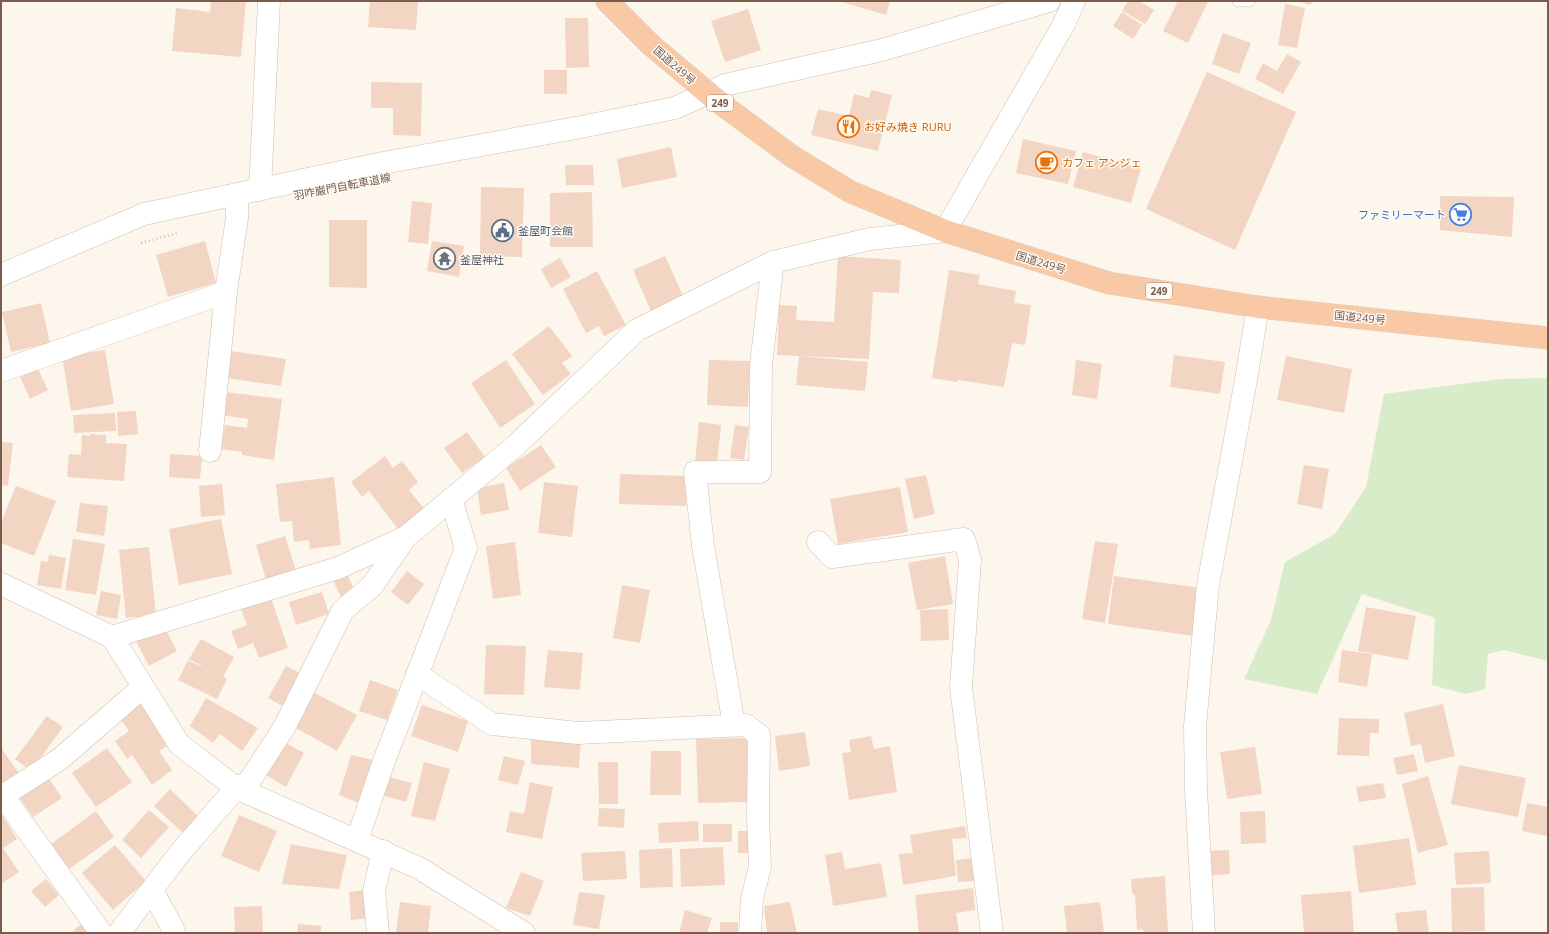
<svg xmlns="http://www.w3.org/2000/svg" width="1549" height="934" viewBox="0 0 1549 934" font-family="'Open Sans','Noto Sans JP',sans-serif">
<style>
.green{fill:#d8ecc9}
.building{fill:#f3d5c3}
.lines{fill:none;stroke-linecap:round;stroke-linejoin:round}
.service-casing{stroke:#d1beb0;stroke-width:12}
.minor-casing{stroke:#d1beb0;stroke-width:23}
.tertiary-casing{stroke:#d1beb0;stroke-width:23}
.trunk-casing{stroke:#dad1cd;stroke-width:23}
.path{stroke:#d9b8a5;stroke-width:2.5;stroke-dasharray:1 3;stroke-linecap:butt}
.service{stroke:#fff;stroke-width:11}
.minor{stroke:#fff;stroke-width:22}
.tertiary{stroke:#fff;stroke-width:22}
.trunk{stroke:#f9c8a4;stroke-width:22}
.trunk-bridge-casing{stroke:#dad1cd;stroke-width:23;stroke-linecap:butt}
.trunk-bridge{stroke:#f9c8a4;stroke-width:22}
.labels{text-anchor:middle;dominant-baseline:central;stroke-width:3;stroke-linejoin:round;paint-order:stroke}
.shield{fill:#fffaf3;stroke:#a28b7f;stroke-width:1}
.shield-label{font-size:10px;font-weight:bold;fill:#7a5c4d}
.street-label{font-size:11px;fill:#7a5c4d;stroke:#fffaf3}
.food-label{font-size:11px;fill:#c56008;stroke:#fffaf3;text-anchor:start}
.shop-label{font-size:11px;fill:#366cbe;stroke:#fffaf3;text-anchor:end}
.service-label{font-size:11px;fill:#4e5e75;stroke:#fffaf3;text-anchor:start}
.worship-label{font-size:11px;fill:#5b616d;stroke:#fffaf3;text-anchor:start}
</style>
<rect width="100%" height="100%" fill="#fdf6ec"/>
<path class="green" d="M1548,378V661L1504,650L1488,654L1485,689L1466,694L1432,685L1435,618L1362,594L1317,694L1244,679L1271,620L1285,562L1335,534L1366,487L1384,394L1500,379Z"/>
<g class="building">
<path d="M211,1H246L241,57L172,51L176,8L210,12Z"/>
<path d="M370,1H418L416,30L368,27Z"/>
<path d="M839,1H890L886,15Z"/>
<path d="M1128,1H1139L1154,10L1145,24L1122,11Z"/>
<path d="M1178,1L1208,2L1188,43L1163,31Z"/>
<path d="M1295,1H1312L1311,5Z"/>
<path d="M1285,4L1305,8L1297,48L1278,45Z"/>
<path d="M748,9L761,50L725,62L711,21Z"/>
<path d="M1122,12L1142,25L1133,39L1113,26Z"/>
<path d="M565,18H588L589,67L566,68Z"/>
<path d="M1223,33L1251,43L1239,74L1212,64Z"/>
<path d="M1287,54L1301,62L1283,94L1255,79L1263,63L1277,71Z"/>
<rect x="544" y="70" width="23" height="24"/>
<path d="M1207,72L1296,112L1235,250L1146,209Z"/>
<path d="M371,82L422,83L421,136L393,135V108H371Z"/>
<path d="M871,90L892,95L878,151L811,135L818,109L849,116L854,94L869,98Z"/>
<path d="M1023,139L1076,151L1068,184L1016,173Z"/>
<path d="M671,147L677,177L622,188L617,159Z"/>
<path d="M1083,152L1141,168L1131,203L1073,187Z"/>
<path d="M565,165H593L594,185H566Z"/>
<path d="M481,187L524,188L522,257L480,256Z"/>
<path d="M592,192L593,247H550V193Z"/>
<path d="M1440,196L1514,197L1512,237L1440,230Z"/>
<path d="M412,201L432,203L428,244L408,242Z"/>
<path d="M329,220H367V288L329,287Z"/>
<path d="M205,241L216,283L168,297L156,255Z"/>
<path d="M432,241L464,246L459,277L427,271Z"/>
<path d="M665,256L683,296L651,311L633,270Z"/>
<path d="M838,256L901,260L899,293L873,292L869,359L777,355L779,305L797,306L796,320L834,322Z"/>
<path d="M560,258L571,277L551,288L541,269Z"/>
<path d="M949,270L980,275L978,284L1016,291L1014,303L1031,305L1025,345L1012,343L1004,387L958,380L957,382L932,378Z"/>
<path d="M597,271L626,325L604,336L599,326L586,333L563,289Z"/>
<path d="M41,303L50,343L11,352L2,312Z"/>
<path d="M549,326L572,356L562,363L571,374L543,395L512,354Z"/>
<path d="M105,350L114,404L71,411L62,356Z"/>
<path d="M231,351L286,359L281,386L227,378Z"/>
<path d="M1174,355L1225,362L1220,394L1170,387Z"/>
<path d="M799,356L868,362L865,391L796,385Z"/>
<path d="M1286,356L1352,369L1344,413L1277,400Z"/>
<path d="M506,360L535,404L500,428L471,383Z"/>
<path d="M709,360L750,361L748,407L707,405Z"/>
<path d="M1076,360L1102,364L1097,399L1072,395Z"/>
<path d="M38,369L48,390L30,399L20,377Z"/>
<path d="M224,392L282,399L274,460L242,455V452L221,449L225,425L247,428L248,419L221,415Z"/>
<path d="M136,411L138,434L118,436L117,412Z"/>
<path d="M115,413L116,431L74,433L73,415Z"/>
<path d="M699,422L721,425L717,465L695,462Z"/>
<path d="M735,425L749,427L744,460L730,458Z"/>
<path d="M467,432L485,457L462,473L444,448Z"/>
<path d="M90,434L106,435V443L127,444L124,481L67,477L69,454L81,455L82,435L90,436Z"/>
<path d="M1,442L13,443L8,486L1,485Z"/>
<path d="M541,445L556,467L520,491L506,468Z"/>
<path d="M170,454L202,456L200,479L169,477Z"/>
<path d="M385,456L393,468L402,461L418,482L409,490L426,511L400,532L369,491L362,497L351,482Z"/>
<path d="M1304,465L1329,469L1322,509L1297,504Z"/>
<path d="M620,474L687,476L686,506L619,504Z"/>
<path d="M926,475L935,514L914,519L905,479Z"/>
<path d="M334,477L341,545L310,549L309,540L294,542L292,521L280,522L276,484Z"/>
<path d="M544,482L578,486L572,537L538,533Z"/>
<path d="M504,483L509,510L481,515L477,488Z"/>
<path d="M222,484L225,515L201,517L199,486Z"/>
<path d="M16,486L56,501L34,556L1,543V523Z"/>
<path d="M900,487L908,532L838,544L830,499Z"/>
<path d="M80,503L108,506L104,536L76,532Z"/>
<path d="M221,519L232,574L179,585L169,529Z"/>
<path d="M285,536L297,574L267,583L256,545Z"/>
<path d="M73,539L105,544L96,595L65,590Z"/>
<path d="M1095,541L1118,544L1105,623L1082,619Z"/>
<path d="M515,542L521,595L493,599L486,546Z"/>
<path d="M149,547L156,615L126,618L119,550Z"/>
<path d="M49,555L66,558L61,589L37,585L41,561L48,562Z"/>
<path d="M945,556L953,604L917,610L908,563Z"/>
<path d="M407,571L424,584L408,605L391,592Z"/>
<path d="M347,573L356,594L342,600L333,580Z"/>
<path d="M1114,576L1201,588L1194,636L1108,624Z"/>
<path d="M622,585L650,590L640,643L613,638Z"/>
<path d="M101,591L121,595L117,619L96,615Z"/>
<path d="M322,592L329,614L296,625L289,602Z"/>
<path d="M271,598L288,648L259,658L253,643L238,649L231,631L247,625L241,609Z"/>
<path d="M1366,607L1416,616L1408,660L1358,651Z"/>
<path d="M948,609L949,640L921,641L920,610Z"/>
<path d="M164,626L177,651L149,666L136,641Z"/>
<path d="M201,639L234,657L223,677L227,679L217,699L178,680L188,660L211,671L189,659Z"/>
<path d="M486,645L526,646L524,695L484,694Z"/>
<path d="M548,650L583,653L580,690L544,687Z"/>
<path d="M1342,650L1372,654L1367,687L1338,682Z"/>
<path d="M286,666L304,675L286,708L268,698Z"/>
<path d="M370,680L398,690L387,720L359,711Z"/>
<path d="M313,692L357,715L337,751L294,727Z"/>
<path d="M206,698L258,728L242,751L220,734L213,743L190,726Z"/>
<path d="M142,703L170,744L159,751L172,770L152,785L132,755L127,759L115,741L129,731L120,718Z"/>
<path d="M1443,704L1455,756L1425,763L1421,744L1411,746L1404,713Z"/>
<path d="M422,705L468,721L458,752L411,736Z"/>
<path d="M47,716L63,727L31,771L15,759Z"/>
<path d="M1339,718L1379,719V733H1370L1369,756L1337,755Z"/>
<path d="M805,732L810,766L779,771L775,736Z"/>
<path d="M531,736L581,738L579,768L531,764Z"/>
<path d="M871,736L874,749L890,746L897,792L849,800L842,753L851,752L849,740Z"/>
<path d="M747,738L749,802L698,803L696,739Z"/>
<path d="M286,743L304,753L286,787L266,775Z"/>
<path d="M1255,747L1262,794L1227,799L1220,752Z"/>
<path d="M1,748L19,773L1,787Z"/>
<path d="M107,748L132,782L96,807L72,773Z"/>
<path d="M651,751H681V795H650Z"/>
<path d="M1414,754L1418,771L1397,775L1393,758Z"/>
<path d="M351,755L377,761L364,805L339,795Z"/>
<path d="M504,756L525,761L518,785L498,780Z"/>
<path d="M424,762L450,769L435,821L411,816Z"/>
<path d="M598,762H618V804H599Z"/>
<path d="M1459,765L1526,778L1518,817L1451,804Z"/>
<path d="M46,774L62,798L33,817L17,794Z"/>
<path d="M386,776L412,783L406,802L382,795Z"/>
<path d="M1428,776L1448,845L1418,853L1402,784Z"/>
<path d="M530,782L553,787L542,839L506,832L510,811L524,814Z"/>
<path d="M1383,783L1386,798L1359,802L1356,787Z"/>
<path d="M170,789L199,817L183,833L154,806Z"/>
<path d="M1527,803L1548,807V836L1522,831Z"/>
<path d="M599,808L625,809L624,828L598,826Z"/>
<path d="M149,810L169,827L141,858L122,840Z"/>
<path d="M96,811L114,837L69,869L51,844Z"/>
<path d="M1265,811L1266,843L1241,844L1240,812Z"/>
<path d="M1,813L17,839L3,848L19,872L1,884Z"/>
<path d="M239,815L277,831L259,872L221,856Z"/>
<path d="M698,821L699,841L659,843L658,823Z"/>
<rect x="703" y="824" width="29" height="18"/>
<path d="M965,826L967,838L952,839L956,876L903,885L899,854L913,853L910,835Z"/>
<rect x="738" y="831" width="16" height="22"/>
<path d="M1409,838L1416,885L1359,893L1353,846Z"/>
<path d="M291,844L347,855L339,889L282,884Z"/>
<path d="M115,845L146,881L113,910L82,873Z"/>
<path d="M723,847L725,885L681,887L680,849Z"/>
<path d="M672,848L673,887L640,888L639,850Z"/>
<path d="M1229,850L1230,874L1207,876L1206,851Z"/>
<path d="M625,851L627,879L583,881L581,853Z"/>
<path d="M1489,851L1491,883L1456,885L1454,853Z"/>
<path d="M842,852L845,869L881,863L887,897L833,906L825,855Z"/>
<path d="M973,858L975,881L958,882L956,860Z"/>
<path d="M521,872L544,881L530,916L506,908Z"/>
<path d="M1165,876L1168,933H1144L1143,929L1137,930L1135,896L1132,893L1131,879Z"/>
<path d="M46,879L59,895L45,907L31,891Z"/>
<path d="M1484,887L1485,931L1452,932L1451,888Z"/>
<path d="M973,888L975,910L956,913L959,933H919L915,895Z"/>
<path d="M367,890L370,918L351,920L349,892Z"/>
<path d="M1351,891L1354,933H1304L1301,895Z"/>
<path d="M579,892L605,895L599,929L573,925Z"/>
<path d="M400,902L431,906L428,933H396Z"/>
<path d="M790,902L797,933H767L764,906Z"/>
<path d="M1100,902L1104,933H1067L1064,906Z"/>
<path d="M262,906L263,933H235L234,907Z"/>
<path d="M685,910L712,918L707,933H679Z"/>
<path d="M1426,910L1429,933H1398L1395,913Z"/>
<path d="M83,922L93,933H71Z"/>
<rect x="720" y="922" width="18" height="11"/>
<path d="M298,924L321,926V933H297Z"/>
</g>
<g class="lines">
<defs>
<path id="service" d="M1238,1H1249"/>
<g id="minor">
<path d="M260,190L269,1"/>
<path d="M1,275L144,214L383,163L581,127L675,108L725,85L882,50L1049,1"/>
<path d="M1,371L226,292"/>
<path d="M210,451L226,292L237,218V194"/>
<path d="M818,542L832,557L964,539L970,560L961,687L992,933"/>
<path d="M1,584L112,637L179,744L236,788L419,868L524,933"/>
<path d="M112,637L338,568L406,537L514,447L637,330L773,262L870,239L945,231"/>
<path d="M417,674L492,724L578,733L746,725L759,735L758,816L760,867L752,899L750,933"/>
<path d="M734,725L703,546L695,472H760L761,365L773,262"/>
<path d="M3,796L101,933"/>
<path d="M1,797L60,759L143,687"/>
<path d="M357,840L384,761L466,548L451,499"/>
<path d="M152,890L173,929L174,933"/>
<path d="M119,933L179,854L236,788L249,782L285,726L343,610L372,586L405,538"/>
<path d="M378,933L374,891L383,851"/>
<path d="M1204,933L1196,790L1195,726L1208,585L1246,380L1258,307"/>
</g>
<path id="tertiary" d="M945,231L1064,24L1074,1"/>
<g id="trunk">
<path d="M607,1L651,45"/>
<path d="M793,157L851,192L945,231L1109,283L1258,307L1548,338"/>
</g>
</defs>
<use href="#service" class="service-casing"/>
<use href="#minor" class="minor-casing"/>
<use href="#tertiary" class="tertiary-casing"/>
<use href="#trunk" class="trunk-casing"/>
<path class="path" d="M141,243L178,233"/>
<use href="#service" class="service"/>
<use href="#minor" class="minor"/>
<use href="#tertiary" class="tertiary"/>
<use href="#trunk" class="trunk"/>
<defs>
<path id="trunk-bridge" d="M651,45L720,103L793,157"/>
</defs>
<use href="#trunk-bridge" class="trunk-bridge-casing"/>
<use href="#trunk-bridge" class="trunk-bridge"/>
</g>
<defs>
<symbol id="restaurant-ring" viewBox="-11 -11 22 22"><circle r="9.5" fill="#fffaf3" stroke="#e8710a" stroke-width="1.5"/><path d="M-5-6h1v4h1v-4h1v4h1v-4h1v5L-1.5 .5V6h-2V.5L-5-1ZM5-6V6H3V1.5H1.5Q1.5-4 5-6Z" fill="#e8710a"/></symbol>
<symbol id="cafe-ring" viewBox="-11 -11 22 22"><circle r="9.5" fill="#fffaf3" stroke="#e8710a" stroke-width="1.5"/><path d="M-5.5-4.5H6V0H3Q3 3.5 0 3.5H-2.5Q-5.5 3.5-5.5 0ZM3-3.2v2h1.7v-2ZM-6 4.5H4V6H-6Z" fill="#e8710a"/></symbol>
<symbol id="supermarket-ring" viewBox="-11 -11 22 22"><circle r="9.5" fill="#fffaf3" stroke="#3f7fe0" stroke-width="1.5"/><path d="M-6-5.5h2.5l.6 2H6L4.5 2H-2.5L-4.4-4H-6ZM-1.5 3.2a1.3 1.3 0 1 0 .1 0ZM3 3.2a1.3 1.3 0 1 0 .1 0Z" fill="#3f7fe0"/></symbol>
<symbol id="civic-ring" viewBox="-11 -11 22 22"><circle r="9.5" fill="#fffaf3" stroke="#5c6f8a" stroke-width="1.5"/><path d="M-.6-6.5H3V-4.5H.6V-3L4-1V1h2V6H-6V1h2V-1L-.6-3ZM-1.2 2.5V6h2.4V2.5Z" fill="#5c6f8a"/></symbol>
<symbol id="temple-ring" viewBox="-11 -11 22 22"><circle r="9.5" fill="#fffaf3" stroke="#6b7280" stroke-width="1.5"/><path d="M0-6L5-2H3V0L6.5 2.5H4V6H1.5V3h-3V6H-4V2.5H-6.5L-3 0V-2H-5Z" fill="#6b7280"/></symbol>
</defs>
<g fill-rule="evenodd">
<use href="#restaurant-ring" x="836" y="114" width="25" height="25"/>
<use href="#cafe-ring" x="1034" y="150" width="25" height="25"/>
<use href="#supermarket-ring" x="1448" y="202" width="25" height="25"/>
<use href="#civic-ring" x="490" y="218" width="25" height="25"/>
<use href="#temple-ring" x="432" y="246" width="25" height="25"/>
</g>
<g class="labels">
<g class="shield">
<rect x="707" y="95" width="26" height="16" rx="3"/>
<rect x="1146" y="283" width="26" height="16" rx="3"/>
</g>
<g class="shield-label">
<text x="720" y="103">249</text>
<text x="1159" y="291">249</text>
</g>
<g class="street-label">
<text transform="translate(675 65) rotate(41)">国道249号</text>
<text transform="translate(342 186) rotate(-11)">羽咋巌門自転車道線</text>
<text transform="translate(1041 262) rotate(17)">国道249号</text>
<text transform="translate(1360 317) rotate(6)">国道249号</text>
</g>
<g class="food-label">
<text x="864" y="126">お好み焼き RURU</text>
<text x="1062" y="162">カフェ アンジェ</text>
</g>
<g class="shop-label">
<text x="1446" y="214">ファミリーマート</text>
</g>
<g class="service-label">
<text x="518" y="230">釜屋町会館</text>
</g>
<g class="worship-label">
<text x="460" y="259">釜屋神社</text>
</g>
</g>
<rect width="1549" height="934" fill="none" stroke="#7a5c4d" stroke-width="4"/>
</svg>
